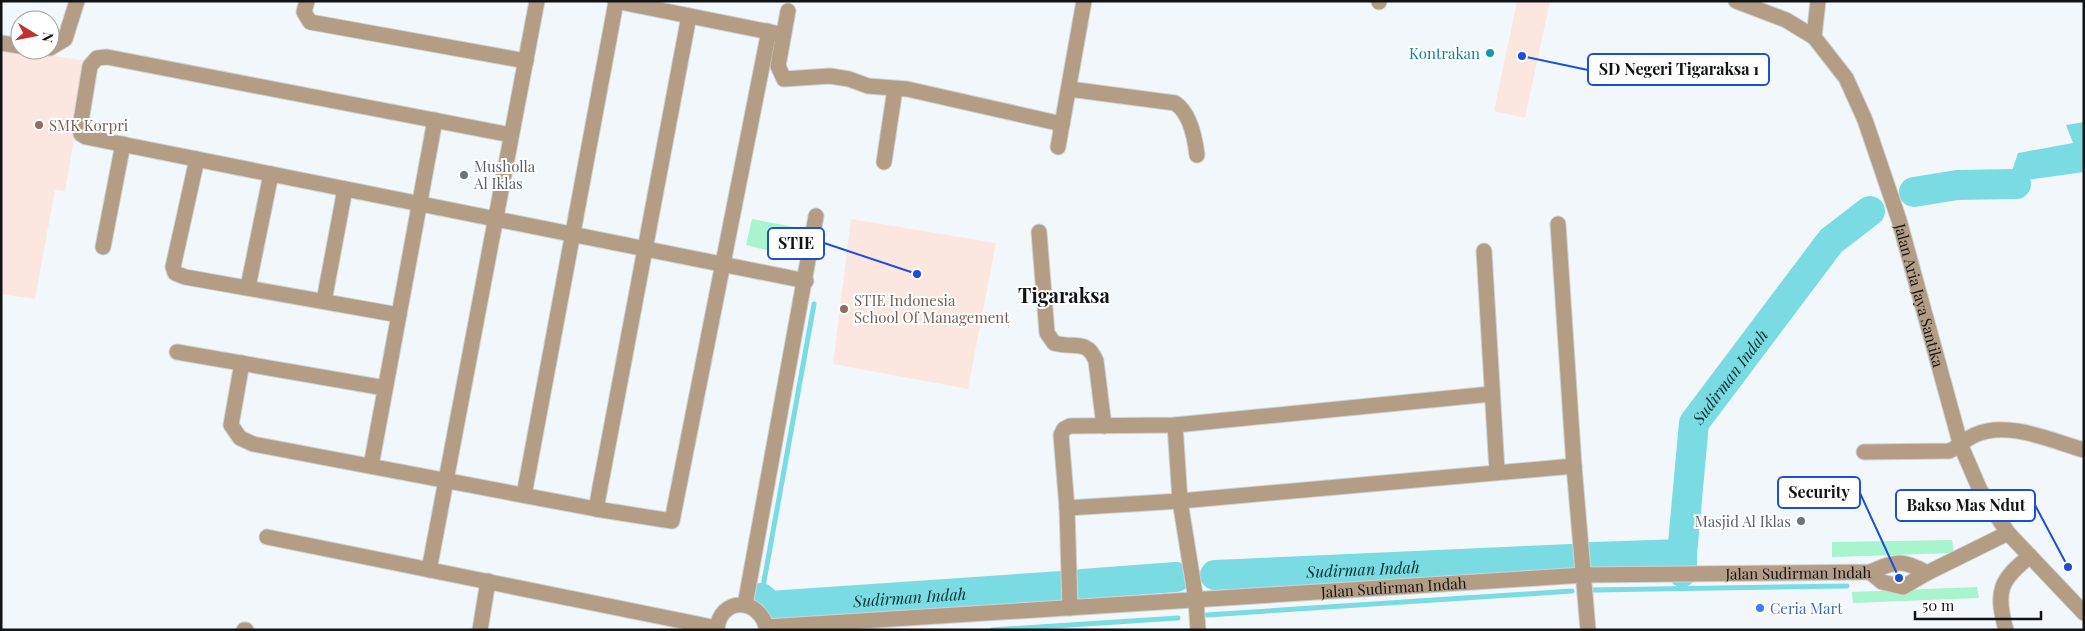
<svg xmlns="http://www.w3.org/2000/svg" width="2085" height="631" viewBox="0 0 2085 631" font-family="'Playfair Display',serif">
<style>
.education{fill:#fce7e0}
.green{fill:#a8f4ce}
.water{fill:#7adce2}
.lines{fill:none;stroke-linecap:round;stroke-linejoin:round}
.stream{stroke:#7adce2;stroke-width:5}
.river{stroke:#7adce2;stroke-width:30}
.minor-casing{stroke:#ced3d6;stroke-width:17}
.minor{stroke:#b39d85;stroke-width:15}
.culture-dot{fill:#0f9aa8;stroke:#fff;stroke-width:2}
.education-dot{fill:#8d6e63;stroke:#fff;stroke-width:2}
.worship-dot{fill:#6b7280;stroke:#fff;stroke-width:2}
.shop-dot{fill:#3f7fe0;stroke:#fff;stroke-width:2}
.labels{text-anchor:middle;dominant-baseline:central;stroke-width:4;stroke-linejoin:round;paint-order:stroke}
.culture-label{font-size:15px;fill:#0d838f;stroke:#fff;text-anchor:end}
.education-label{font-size:15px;fill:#785e54;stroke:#fff;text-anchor:start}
.worship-label{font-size:15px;fill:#5b616d;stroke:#fff;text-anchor:start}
.street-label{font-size:15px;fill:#111314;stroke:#fff}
.shop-label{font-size:15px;fill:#366cbe;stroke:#fff;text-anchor:start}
.water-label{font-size:16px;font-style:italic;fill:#003033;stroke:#fff}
.district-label{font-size:20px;font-weight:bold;fill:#111314;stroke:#fff}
.leader{fill:none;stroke:#1d4ed8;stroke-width:2}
.callout-dot{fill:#1d4ed8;stroke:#fff;stroke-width:2}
.callout{fill:#fff;stroke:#1d4ed8;stroke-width:2}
.callout-label{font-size:16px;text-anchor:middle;font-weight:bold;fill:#111314}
</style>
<rect width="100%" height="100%" fill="#f2f7fb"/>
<g class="education">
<path d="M1517,1H1550L1525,118L1494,111Z"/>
<path d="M1,48L87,61L65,191L55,190L35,299L1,294Z"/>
<path d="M851,219L996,243L968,389L833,364Z"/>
</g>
<g class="green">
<path d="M752,219L805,229L798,258L746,245Z"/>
<path d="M1952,540L1954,553L1832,557V542Z"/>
<path d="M1977,587L1979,598L1853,603L1852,592Z"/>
</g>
<path class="water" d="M2084,122V172L2026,180L2016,184L2011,174L2018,153L2073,143L2066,125Z"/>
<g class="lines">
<g class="stream">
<path d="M1592,590L1847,586"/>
<path d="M761,598L814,304"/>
<path d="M1207,615L1572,591"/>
<path d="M992,630L1178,618"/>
</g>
<g class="river">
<path d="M1914,192L1957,185L2016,184"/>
<path d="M1593,557L1682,554"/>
<path id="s1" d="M1682,572V554L1694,423L1831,241L1870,211"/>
<path id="s2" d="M1215,575L1571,559"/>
<path d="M1082,584L1176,577"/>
<path id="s3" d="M761,598L770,606L1062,586"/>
</g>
<defs>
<g id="minor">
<path d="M307,1L304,12L310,22L526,61"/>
<path d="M615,1L775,33"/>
<path id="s4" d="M1736,1L1786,20L1814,37L1846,78L1865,120L1899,220L1961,446L1980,490L2008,533L2084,613"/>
<path d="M1379,2V1"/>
<path d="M788,11L778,66L784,79L830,76L849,79L868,86L907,89L1062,124"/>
<path d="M1814,37L1818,1"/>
<path d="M1,43L20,46"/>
<path d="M50,48L65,39L77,1"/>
<path d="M1069,89L1175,103C1190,113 1195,138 1197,155"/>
<path d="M511,135L107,57L97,58L90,66L80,127L81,134L86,137L806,281"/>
<path d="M1058,147L1084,1"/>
<path d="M197,159L173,267L175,273L185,277L399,315"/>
<path d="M884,162L895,89"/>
<path d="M1558,224L1574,466L1588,630"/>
<path d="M1039,232L1047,333L1054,343C1073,349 1087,338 1096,361L1104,426"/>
<path d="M103,247L123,144"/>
<path d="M1484,251L1497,471"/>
<path d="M248,287L271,174"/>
<path d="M324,301L345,189"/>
<path d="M177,352L385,388"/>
<path d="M242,363L231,425L240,438L253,444L596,509L672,521L768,36L767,31"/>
<path d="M1175,425L1180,501L1196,600L1198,630"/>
<path d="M1864,452L1949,451C1959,447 1965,439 1975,435C2008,420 2052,441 2084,450"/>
<path d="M371,466L435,120"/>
<path d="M524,495L616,2"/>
<path d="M1067,508L1180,501L1574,466"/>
<path d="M596,509L689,16"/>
<path d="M267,537L717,628"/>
<path d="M429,570L537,1"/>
<path d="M1870,572L1882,582L1903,587L1927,573"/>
<path d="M745,605L816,216"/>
<path d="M1070,608L1067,508L1061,435L1064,429L1070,426L1175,425L1491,394"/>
<path id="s5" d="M766,627L1585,575L1870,572C1896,561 1902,559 1927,573L2008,533"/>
<path d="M244,630H246"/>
<path d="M480,630L488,581"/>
<path d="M717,630C719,597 760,596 767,630"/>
<path d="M2006,630C1995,591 2000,580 2030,556"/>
</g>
</defs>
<use href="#minor" class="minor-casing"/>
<use href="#minor" class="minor"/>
</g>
<circle class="culture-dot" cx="1490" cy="53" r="5"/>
<g class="education-dot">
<circle cx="39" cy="125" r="5"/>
<circle cx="844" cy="309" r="5"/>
</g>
<g class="worship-dot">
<circle cx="464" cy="175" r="5"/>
<circle cx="1801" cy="521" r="5"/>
</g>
<circle class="shop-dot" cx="1760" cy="608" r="5"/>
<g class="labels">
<g class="culture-label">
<text x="1480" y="53">Kontrakan</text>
</g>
<g class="education-label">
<text x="49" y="125">SMK Korpri</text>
<text x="854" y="300">STIE Indonesia<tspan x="854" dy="17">School Of Management</tspan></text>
</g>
<g class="worship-label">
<text x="474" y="166">Musholla<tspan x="474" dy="17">Al Iklas</tspan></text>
<text x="1791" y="521" text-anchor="end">Masjid Al Iklas</text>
</g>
<g class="street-label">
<text stroke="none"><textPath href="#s4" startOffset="368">Jalan Aria Jaya Santika</textPath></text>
<text stroke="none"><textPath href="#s5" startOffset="1034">Jalan Sudirman Indah</textPath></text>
<text stroke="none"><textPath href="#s5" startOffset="629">Jalan Sudirman Indah</textPath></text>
</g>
<g class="shop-label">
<text x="1770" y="608">Ceria Mart</text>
</g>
<g class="water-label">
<text stroke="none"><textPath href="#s1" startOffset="208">Sudirman Indah</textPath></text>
<text stroke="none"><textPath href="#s2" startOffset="148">Sudirman Indah</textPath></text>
<text stroke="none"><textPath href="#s3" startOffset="152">Sudirman Indah</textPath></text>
</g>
<g class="district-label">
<text x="1064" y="294">Tigaraksa</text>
</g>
</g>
<path class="leader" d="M1522 56L1588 70M917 274L824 243M1899 578L1860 493M2068 567L2035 505"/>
<g class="callout-dot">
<circle cx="1522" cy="56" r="5"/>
<circle cx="917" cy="274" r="5"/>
<circle cx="1899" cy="578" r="5"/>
<circle cx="2068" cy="567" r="5"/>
</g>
<g class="callout">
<rect x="1588" y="54" width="181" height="31" rx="5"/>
<rect x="768" y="228" width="56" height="31" rx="5"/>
<rect x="1778" y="477" width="82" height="31" rx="5"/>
<rect x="1896" y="490" width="139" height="31" rx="5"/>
</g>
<g class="callout-label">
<text x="1679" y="75">SD Negeri Tigaraksa 1</text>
<text x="796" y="249">STIE</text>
<text x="1819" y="498">Security</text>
<text x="1966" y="511">Bakso Mas Ndut</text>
</g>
<rect width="2085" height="631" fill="none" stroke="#111314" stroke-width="5"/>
<g transform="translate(35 35) rotate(100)"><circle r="24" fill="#ffffff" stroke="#a0a1a1"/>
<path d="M0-4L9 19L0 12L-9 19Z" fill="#c03130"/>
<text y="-8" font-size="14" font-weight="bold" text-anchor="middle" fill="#111314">N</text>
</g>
<path d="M1915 611v8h126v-8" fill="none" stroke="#111314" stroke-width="2.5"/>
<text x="1922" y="611" font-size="15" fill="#111314" stroke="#ffffff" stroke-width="4" paint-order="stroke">50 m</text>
</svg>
